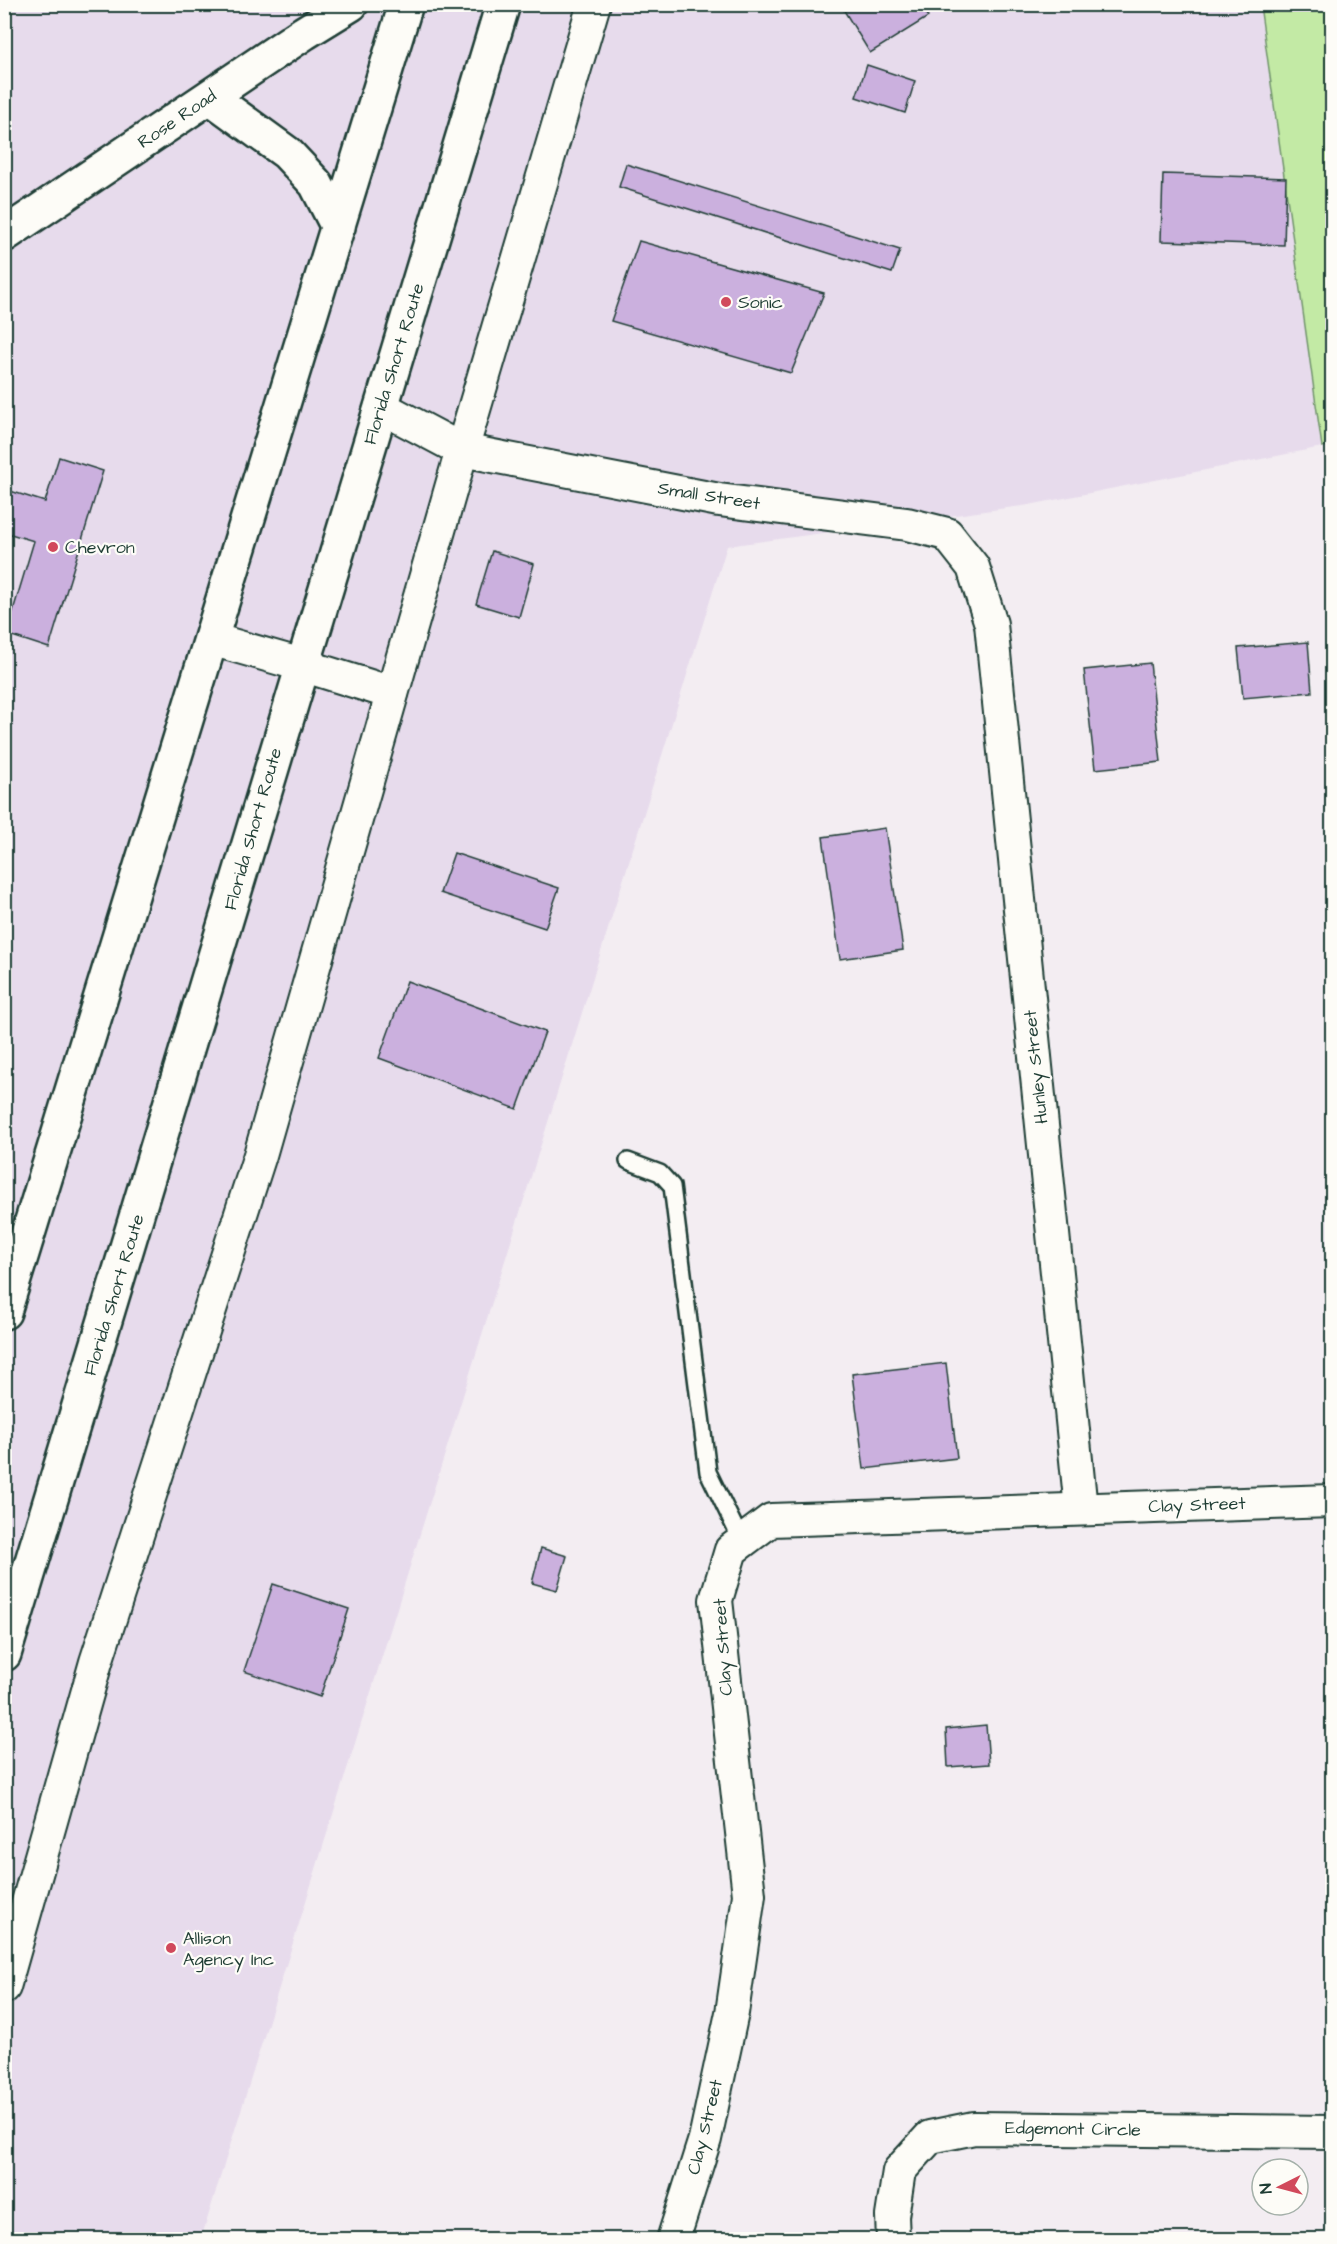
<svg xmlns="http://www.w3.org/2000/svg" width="1337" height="2244" viewBox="0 0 1337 2244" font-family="'Architects Daughter',sans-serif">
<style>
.built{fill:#e7dbec}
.green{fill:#c3eaa5;stroke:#71946c;stroke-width:1.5}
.building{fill:#cbb0de;stroke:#1f3d34;stroke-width:1.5}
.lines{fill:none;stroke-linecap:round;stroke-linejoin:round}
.lane-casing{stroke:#1f3d34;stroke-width:20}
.street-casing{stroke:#1f3d34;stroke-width:36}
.secondary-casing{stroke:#1f3d34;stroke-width:38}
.highway-casing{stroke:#1f3d34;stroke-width:38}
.lane{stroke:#fdfcf7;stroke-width:15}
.street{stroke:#fdfcf7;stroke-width:32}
.secondary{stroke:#fdfcf7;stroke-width:33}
.highway{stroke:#fdfcf7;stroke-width:33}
.poi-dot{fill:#d1495b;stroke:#fdfcf7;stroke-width:2}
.labels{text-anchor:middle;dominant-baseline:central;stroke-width:4.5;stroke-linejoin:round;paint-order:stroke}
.street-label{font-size:18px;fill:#1f3d34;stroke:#fdfcf7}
.poi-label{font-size:18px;fill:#1f3d34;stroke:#fdfcf7;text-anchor:start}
</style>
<rect width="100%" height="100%" fill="#f3edf2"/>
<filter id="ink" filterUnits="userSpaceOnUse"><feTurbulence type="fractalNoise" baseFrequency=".0167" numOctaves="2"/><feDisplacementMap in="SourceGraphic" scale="12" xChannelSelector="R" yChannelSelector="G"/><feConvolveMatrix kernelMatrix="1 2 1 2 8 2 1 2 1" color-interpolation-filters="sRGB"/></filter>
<g filter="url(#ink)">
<path class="built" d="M5,5H1260L1322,447L1029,505L727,546L201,2239L5,2240Z"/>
<path class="green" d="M1260,5H1332V445L1322,447Z"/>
<g class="building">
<path d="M840,4H920L928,17L870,53Z"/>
<path d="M867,65L915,81L905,113L856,97Z"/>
<path d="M626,164L900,250L892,273L619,187Z"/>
<path d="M1163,174L1286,178L1284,245L1161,241Z"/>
<path d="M639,241L824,293L791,373L611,321Z"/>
<path d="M59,457L103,471L49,648L6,634L34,541L4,532V489L45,502Z"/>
<path d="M492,551L534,564L519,617L476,604Z"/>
<path d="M1308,642L1312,692L1243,698L1238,648Z"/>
<path d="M1150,663L1161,762L1095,769L1084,670Z"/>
<path d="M885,828L903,950L840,959L823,837Z"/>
<path d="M454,853L559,888L545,928L440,893Z"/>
<path d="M407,981L545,1032L517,1109L379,1058Z"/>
<path d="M946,1363L957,1458L864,1469L852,1374Z"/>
<path d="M541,1548L567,1556L557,1590L532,1583Z"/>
<path d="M273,1584L349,1609L320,1697L244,1671Z"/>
<path d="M986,1725L989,1764L948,1767L946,1729Z"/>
</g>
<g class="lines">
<defs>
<path id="lane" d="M628,1161L660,1173L672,1186L708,1472L742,1542"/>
<g id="street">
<path d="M381,407L462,450L719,500L907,524L947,534L973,567L991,624L1081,1509"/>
<path d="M211,639L302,665L392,693"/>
<path d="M4,1987L96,1662L260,1155L462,450L594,4"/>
<path d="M673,2240L705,2139L732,2013L749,1895L716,1600L731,1550L771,1520L1332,1501"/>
<path d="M893,2240L892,2216L899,2171L930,2137L974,2128L1332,2132"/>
</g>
<path id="secondary" d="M4,235L304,33L351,4"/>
<g id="highway">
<path d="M210,97L287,153L316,184L338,227"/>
<path d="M4,1312L406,4"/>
<path d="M4,1654C173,1105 336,554 503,4"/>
</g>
</defs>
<use href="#lane" class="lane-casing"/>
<use href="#street" class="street-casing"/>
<use href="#secondary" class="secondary-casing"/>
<use href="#highway" class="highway-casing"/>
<use href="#lane" class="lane"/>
<use href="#street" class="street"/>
<use href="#secondary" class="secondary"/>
<use href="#highway" class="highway"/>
</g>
</g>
<g class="poi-dot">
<circle cx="726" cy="302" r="6"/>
<circle cx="53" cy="547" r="6"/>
<circle cx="171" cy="1948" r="6"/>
</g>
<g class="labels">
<g class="street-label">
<text transform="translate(177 119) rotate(-34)">Rose Road</text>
<text transform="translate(394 364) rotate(-73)">Florida Short Route</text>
<text transform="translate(709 496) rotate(9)">Small Street</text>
<text transform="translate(253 829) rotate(-74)">Florida Short Route</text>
<text transform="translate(1036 1067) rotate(-96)">Hunley Street</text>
<text transform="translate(114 1295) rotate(-73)">Florida Short Route</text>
<text transform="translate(1197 1505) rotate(-2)">Clay Street</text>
<text transform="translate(723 1647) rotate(-94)">Clay Street</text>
<text transform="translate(705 2127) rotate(-76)">Clay Street</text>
<text transform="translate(1073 2129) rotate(1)">Edgemont Circle</text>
</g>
<g class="poi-label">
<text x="738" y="302">Sonic</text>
<text x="65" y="547">Chevron</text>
<text x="183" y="1938">Allison<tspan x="183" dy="21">Agency Inc</tspan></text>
</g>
</g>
<rect width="1337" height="2244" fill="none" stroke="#fdfcf7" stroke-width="24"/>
<rect x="12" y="12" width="1313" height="2220" fill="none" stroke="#1f3d34" stroke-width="2" filter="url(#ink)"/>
<g transform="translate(1280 2187) rotate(264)"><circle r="28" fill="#fdfcf7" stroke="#a4b0a9" stroke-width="1.5"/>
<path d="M0-4.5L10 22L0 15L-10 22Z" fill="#d1495b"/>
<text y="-9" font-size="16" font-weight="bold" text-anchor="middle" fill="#1f3d34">N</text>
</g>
</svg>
